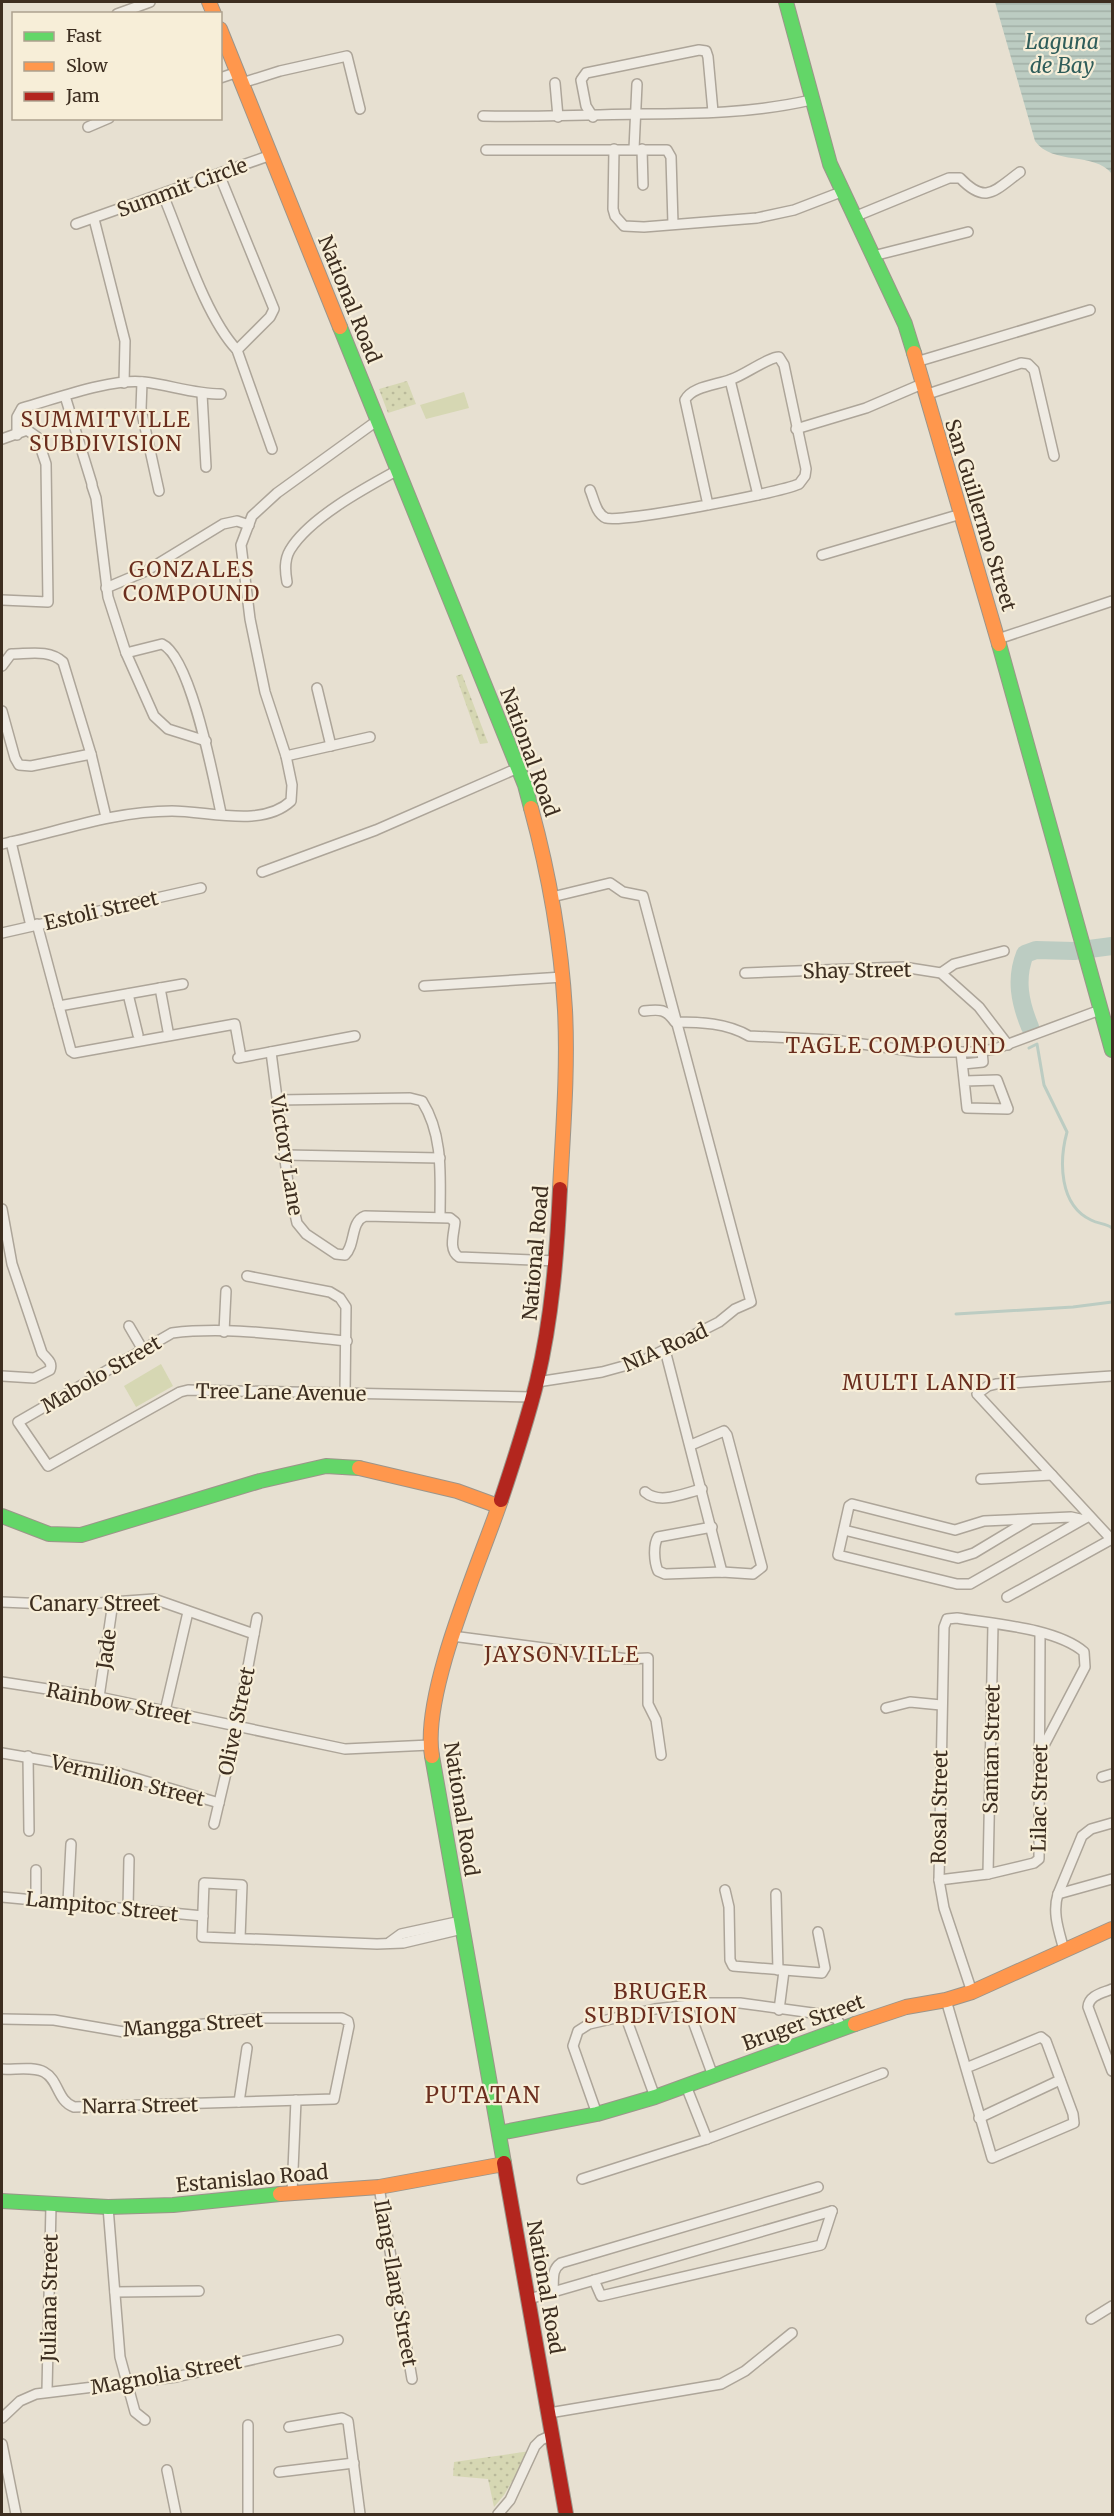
<svg xmlns="http://www.w3.org/2000/svg" width="1114" height="2516" viewBox="0 0 1114 2516" font-family="Merriweather,serif">
<style>
.grass{fill:url(#grass-dots)}
.park{fill:#d6d7b3}
.water{fill:url(#water-rules)}
.lines{fill:none;stroke-linecap:round;stroke-linejoin:round}
.stream{stroke:#bcccc2;stroke-width:3}
.river{stroke:#bcccc2;stroke-width:18}
.street-casing{stroke:#ada599;stroke-width:12}
.fast-casing{stroke:#9c958a;stroke-width:16}
.slow-casing{stroke:#9c958a;stroke-width:16}
.jam-casing{stroke:#9c958a;stroke-width:16}
.street{stroke:#efebe3;stroke-width:9}
.fast{stroke:#63d668;stroke-width:14}
.slow{stroke:#ff974d;stroke-width:14}
.jam{stroke:#b3261e;stroke-width:14}
.labels{text-anchor:middle;dominant-baseline:central;stroke-width:4.5;stroke-linejoin:round;paint-order:stroke}
.street-label{font-size:20px;fill:#3d2e20;stroke:#f7eed8}
.water-label{font-size:21px;font-style:italic;fill:#2f5d5a;stroke:#f7eed8}
.neighbourhood-label{font-size:21px;letter-spacing:1.5px;fill:#6b2e1e;stroke:#f7eed8}
.quarter-label{font-size:22px;letter-spacing:1.5px;fill:#6b2e1e;stroke:#f7eed8}
</style>
<defs>
<pattern id="grass-dots" width="8" height="8" patternUnits="userSpaceOnUse" patternTransform="scale(1.5)"><rect width="8" height="8" fill="#d6d7b3"/><path d="M2 2h.1M6 6h.1" fill="none" stroke="#b9b99a" stroke-width="1.8" stroke-linecap="round"/></pattern>
<pattern id="water-rules" width="6" height="5" patternUnits="userSpaceOnUse" patternTransform="scale(1.5)"><rect width="6" height="5" fill="#bcccc2"/><path d="M0 2.5h6" fill="none" stroke="#a2b0a6"/></pattern>
</defs>
<rect width="100%" height="100%" fill="#e7e0d1"/>
<g class="grass">
<path d="M407,381L416,404L388,413L379,389Z"/>
<path d="M462,674L488,743L480,744L456,676Z"/>
<path d="M530,2451L504,2495L494,2507L488,2479L453,2476L454,2462Z"/>
</g>
<g class="park">
<path d="M464,392L469,408L426,419L420,405Z"/>
<path d="M161,1364L173,1386L136,1407L124,1386Z"/>
</g>
<path class="water" d="M995,2H1112V174C1094,151 1053,166 1035,141Z"/>
<g class="lines">
<g class="stream">
<path d="M1029,1048L1037,1044L1044,1085L1067,1132C1059,1161 1059,1205 1091,1220C1098,1224 1106,1223 1112,1228"/>
<path d="M956,1314L1073,1307L1112,1302"/>
</g>
<path class="river" d="M1030,1027C1020,1003 1015,979 1025,954L1036,950L1074,951L1112,946"/>
<defs>
<g id="street">
<path d="M117,14L150,2"/>
<path d="M220,78L238,72"/>
<path d="M242,83L280,71L347,56L360,109"/>
<path d="M555,83L558,117"/>
<path d="M483,116C535,117 587,115 639,114C697,114 754,113 811,100"/>
<path d="M593,117L586,106L581,80L586,73L699,50L706,51L708,57L713,112"/>
<path d="M88,127L109,118"/>
<path d="M614,149L613,209L615,216L624,226L644,227L757,218L794,210L841,192"/>
<path d="M634,149L637,84"/>
<path d="M642,149L643,185"/>
<path d="M486,150H667L671,157L673,224"/>
<path d="M219,174L274,309L270,317L237,350"/>
<path d="M163,195C182,240 205,316 237,350L272,449"/>
<path d="M854,217L949,178H960C986,205 994,191 1020,172"/>
<path d="M94,219L125,341L124,383"/>
<path d="M76,224L271,155"/>
<path d="M873,256L968,232"/>
<path d="M916,362L1090,310"/>
<path d="M730,380L758,495"/>
<path d="M142,382L141,409L159,491"/>
<path d="M202,394L206,467"/>
<path d="M925,395L1021,363L1028,364L1034,370L1054,456"/>
<path d="M65,396L92,484"/>
<path d="M796,429L866,408L922,384"/>
<path d="M17,435V417L22,408C55,399 111,378 144,382C170,385 194,394 221,394"/>
<path d="M2,439L27,430L37,437L46,464L48,602L2,600"/>
<path d="M92,486L96,498L108,597L126,653L154,716L168,729L206,741"/>
<path d="M590,490C594,499 596,514 606,518C622,523 778,493 799,484L805,476L806,469L784,365L779,357C769,357 744,375 732,379C718,385 692,386 685,400L708,505"/>
<path d="M822,555L961,514"/>
<path d="M287,582C285,571 284,560 290,550C309,518 365,488 398,470"/>
<path d="M106,588L146,571L223,524L237,521L249,525"/>
<path d="M998,639L1112,601"/>
<path d="M126,653L162,644C191,657 214,781 221,813"/>
<path d="M2,666L11,654C29,654 49,649 63,662L91,754L106,817"/>
<path d="M317,688L331,746"/>
<path d="M2,711L15,758L19,765L31,766L91,754"/>
<path d="M286,756L370,737"/>
<path d="M11,842L31,926"/>
<path d="M2,844C58,832 113,811 172,811C209,811 262,828 291,801L292,785L286,756L265,692L250,619L241,545L252,516L277,493L378,420"/>
<path d="M262,872L376,830L518,768"/>
<path d="M37,924L71,1051L74,1053L235,1024L241,1057"/>
<path d="M2,933L201,888"/>
<path d="M745,973L903,967L941,973L979,1007L1008,1045"/>
<path d="M941,973L954,964L1004,951"/>
<path d="M424,986L563,977"/>
<path d="M160,988L168,1031"/>
<path d="M128,994L138,1035"/>
<path d="M59,1006L183,984"/>
<path d="M644,1011C660,1009 666,1009 675,1022C701,1022 727,1023 749,1036L834,1040L918,1052H975L995,1049L1100,1010"/>
<path d="M271,1052L288,1183L297,1223L306,1234L336,1254L345,1255C356,1244 350,1222 365,1216L450,1218L455,1222C454,1234 448,1250 459,1257L557,1261"/>
<path d="M961,1052L967,1108L1008,1109L997,1080L965,1081"/>
<path d="M238,1058L355,1036"/>
<path d="M963,1064L983,1062L982,1051"/>
<path d="M277,1100L410,1098L422,1101C444,1136 440,1177 440,1217"/>
<path d="M285,1155L440,1158"/>
<path d="M2,1209L12,1264L42,1353C47,1359 53,1362 50,1370L34,1378L2,1376"/>
<path d="M247,1276L330,1292L340,1298L346,1307L345,1393"/>
<path d="M129,1326L143,1350"/>
<path d="M224,1332L226,1291"/>
<path d="M347,1341C289,1336 230,1326 172,1333L18,1422L48,1466L180,1392L188,1390L533,1397"/>
<path d="M665,1350L722,1572"/>
<path d="M1112,1376L996,1384L988,1386L977,1394L1112,1540"/>
<path d="M537,1382L602,1372L642,1361L719,1322L735,1309L751,1302L643,896L623,892L610,883L552,897"/>
<path d="M691,1445L724,1431L727,1435L762,1567L753,1574L722,1572L665,1574L658,1571C654,1562 653,1545 658,1537L712,1527"/>
<path d="M981,1479L1052,1475"/>
<path d="M645,1492C660,1505 684,1493 702,1489"/>
<path d="M1080,1519L1071,1517L984,1521L955,1530L852,1504L849,1506L838,1555L957,1584H970L1089,1516"/>
<path d="M844,1530L958,1558L974,1553L1029,1520"/>
<path d="M1007,1597L1112,1539"/>
<path d="M2,1602L71,1605L154,1599L254,1634"/>
<path d="M452,1636L628,1659L648,1658V1704L656,1720L661,1755"/>
<path d="M2,1682L99,1697L345,1749L430,1745"/>
<path d="M99,1697L113,1602"/>
<path d="M886,1708L910,1702L941,1705"/>
<path d="M165,1711L188,1612"/>
<path d="M2,1753L118,1773L219,1803"/>
<path d="M28,1756L29,1831"/>
<path d="M1102,1777L1112,1774"/>
<path d="M214,1824L237,1726L257,1618"/>
<path d="M36,1870V1899"/>
<path d="M988,1874L993,1624"/>
<path d="M939,1880L988,1874L1034,1863L1039,1859L1040,1633"/>
<path d="M725,1890L729,1907L730,1960L733,1966L822,1973L825,1968L818,1932"/>
<path d="M776,1894L778,1970"/>
<path d="M1058,1894L1112,1879"/>
<path d="M2,1897L203,1916"/>
<path d="M68,1902L71,1844"/>
<path d="M128,1908L129,1859"/>
<path d="M240,1938L242,1885L204,1883L202,1937L377,1944L403,1943L462,1929"/>
<path d="M390,1942L401,1934L461,1921"/>
<path d="M1064,1950C1059,1931 1052,1913 1058,1894L1082,1836L1091,1829L1112,1823"/>
<path d="M1112,1989C1103,1993 1089,1995 1088,2007L1112,2071"/>
<path d="M972,1992L944,1908L939,1880L944,1627L947,1619L957,1618C993,1624 1056,1628 1084,1652L1085,1667L1040,1753"/>
<path d="M946,2000L992,2158L1074,2123L1073,2114L1046,2041L1041,2037L966,2068"/>
<path d="M687,2005L713,2076"/>
<path d="M779,2010L784,1971"/>
<path d="M625,2015L655,2097"/>
<path d="M2,2019L54,2020L124,2032L265,2018H342L348,2021L349,2026L334,2099L74,2107C57,2101 59,2080 44,2072C33,2066 14,2070 2,2069"/>
<path d="M686,2086L707,2139"/>
<path d="M239,2102L247,2048"/>
<path d="M597,2114L573,2046L578,2031L589,2024L655,2009L708,2003H740L827,2015L837,2019L842,2028"/>
<path d="M979,2118L1060,2080"/>
<path d="M582,2179L707,2139L883,2073"/>
<path d="M379,2187L412,2379"/>
<path d="M292,2193L296,2100"/>
<path d="M108,2207L120,2357L135,2412L145,2420"/>
<path d="M594,2280L601,2296L821,2245L832,2211"/>
<path d="M553,2291C554,2280 551,2270 561,2263L818,2187"/>
<path d="M115,2292L199,2291"/>
<path d="M529,2299L832,2211"/>
<path d="M1091,2319L1112,2306"/>
<path d="M47,2391L51,2205"/>
<path d="M549,2413L721,2384L745,2371L792,2333"/>
<path d="M2,2418L20,2401L36,2394L176,2377L338,2340"/>
<path d="M289,2427L342,2418L348,2421L360,2514"/>
<path d="M2,2444L16,2514"/>
<path d="M167,2470L176,2514"/>
<path d="M279,2472L354,2463"/>
<path d="M248,2514V2425"/>
<path d="M498,2514L510,2500L535,2446L541,2440L552,2435"/>
</g>
<g id="fast">
<path d="M786,2L830,164L905,324L914,353"/>
<path d="M340,327L525,785L531,808"/>
<path d="M999,644L1112,1050"/>
<path d="M2,1516L49,1534L81,1535L260,1481L326,1466L359,1468"/>
<path d="M432,1756L504,2163"/>
<path d="M499,2133L597,2114L655,2097L855,2024"/>
<path d="M2,2201L108,2207L173,2205L280,2194"/>
</g>
<g id="slow">
<path d="M209,2L214,14"/>
<path d="M220,29L340,327"/>
<path d="M914,353L999,644"/>
<path d="M531,808C549,874 561,942 565,1010C568,1069 563,1130 560,1189"/>
<path d="M359,1468L457,1491L498,1506"/>
<path d="M432,1756C421,1694 480,1562 501,1500"/>
<path d="M855,2024L906,2007L946,2000L972,1992L1112,1929"/>
<path d="M280,2194L379,2187L504,2164"/>
</g>
<g id="jam">
<path d="M501,1500C514,1461 527,1421 537,1381C552,1318 557,1253 560,1189"/>
<path d="M504,2163L566,2514"/>
</g>
</defs>
<use href="#street" class="street-casing"/>
<use href="#fast" class="fast-casing"/>
<use href="#slow" class="slow-casing"/>
<use href="#jam" class="jam-casing"/>
<use href="#street" class="street"/>
<use href="#fast" class="fast"/>
<use href="#slow" class="slow"/>
<use href="#jam" class="jam"/>
</g>
<g class="labels">
<g class="street-label">
<text transform="translate(182 187) rotate(-20)">Summit Circle</text>
<text transform="translate(350 299) rotate(68)">National Road</text>
<text transform="translate(981 515) rotate(73)">San Guillermo Street</text>
<text transform="translate(530 752) rotate(70)">National Road</text>
<text transform="translate(101 910) rotate(-13)">Estoli Street</text>
<text transform="translate(857 970) rotate(-1)">Shay Street</text>
<text transform="translate(287 1155) rotate(81)">Victory Lane</text>
<text transform="translate(535 1253) rotate(-85)">National Road</text>
<text transform="translate(665 1347) rotate(-24)">NIA Road</text>
<text transform="translate(101 1374) rotate(-30)">Mabolo Street</text>
<text transform="translate(281 1392) rotate(1)">Tree Lane Avenue</text>
<text x="95" y="1603">Canary Street</text>
<text transform="translate(106 1649) rotate(-82)">Jade</text>
<text transform="translate(119 1703) rotate(11)">Rainbow Street</text>
<text transform="translate(236 1721) rotate(-78)">Olive Street</text>
<text transform="translate(991 1749) rotate(-89)">Santan Street</text>
<text transform="translate(128 1780) rotate(14)">Vermilion Street</text>
<text transform="translate(1039 1798) rotate(-89)">Lilac Street</text>
<text transform="translate(939 1807) rotate(-89)">Rosal Street</text>
<text transform="translate(462 1809) rotate(81)">National Road</text>
<text transform="translate(102 1906) rotate(6)">Lampitoc Street</text>
<text transform="translate(803 2022) rotate(-20)">Bruger Street</text>
<text transform="translate(193 2024) rotate(-4)">Mangga Street</text>
<text transform="translate(140 2105) rotate(-1)">Narra Street</text>
<text transform="translate(252 2178) rotate(-5)">Estanislao Road</text>
<text transform="translate(396 2283) rotate(80)">Ilang-Ilang Street</text>
<text transform="translate(546 2287) rotate(80)">National Road</text>
<text transform="translate(49 2298) rotate(-89)">Juliana Street</text>
<text transform="translate(166 2374) rotate(-10)">Magnolia Street</text>
</g>
<g class="water-label">
<text x="1062" y="41">Laguna<tspan x="1062" dy="24">de Bay</tspan></text>
</g>
<g class="neighbourhood-label">
<text x="106" y="419">SUMMITVILLE<tspan x="106" dy="24">SUBDIVISION</tspan></text>
<text x="192" y="569">GONZALES<tspan x="192" dy="24">COMPOUND</tspan></text>
<text x="896" y="1045">TAGLE COMPOUND</text>
<text x="930" y="1382">MULTI LAND II</text>
<text x="562" y="1654">JAYSONVILLE</text>
<text x="661" y="1991">BRUGER<tspan x="661" dy="24">SUBDIVISION</tspan></text>
</g>
<g class="quarter-label">
<text x="483" y="2095">PUTATAN</text>
</g>
</g>
<rect width="1114" height="2516" fill="none" stroke="#3d2e20" stroke-width="6"/>
<rect x="12" y="12" width="210" height="108" fill="#f7eed8" stroke="#ada18e" stroke-width="1.5"/>
<rect x="24" y="32" width="30" height="9" fill="#63d668" stroke="#ada18e" stroke-width="1.5"/>
<text x="66" y="42" font-size="18" fill="#3d2e20">Fast</text>
<rect x="24" y="62" width="30" height="9" fill="#ff974d" stroke="#ada18e" stroke-width="1.5"/>
<text x="66" y="72" font-size="18" fill="#3d2e20">Slow</text>
<rect x="24" y="92" width="30" height="9" fill="#b3261e" stroke="#ada18e" stroke-width="1.5"/>
<text x="66" y="102" font-size="18" fill="#3d2e20">Jam</text>
</svg>
